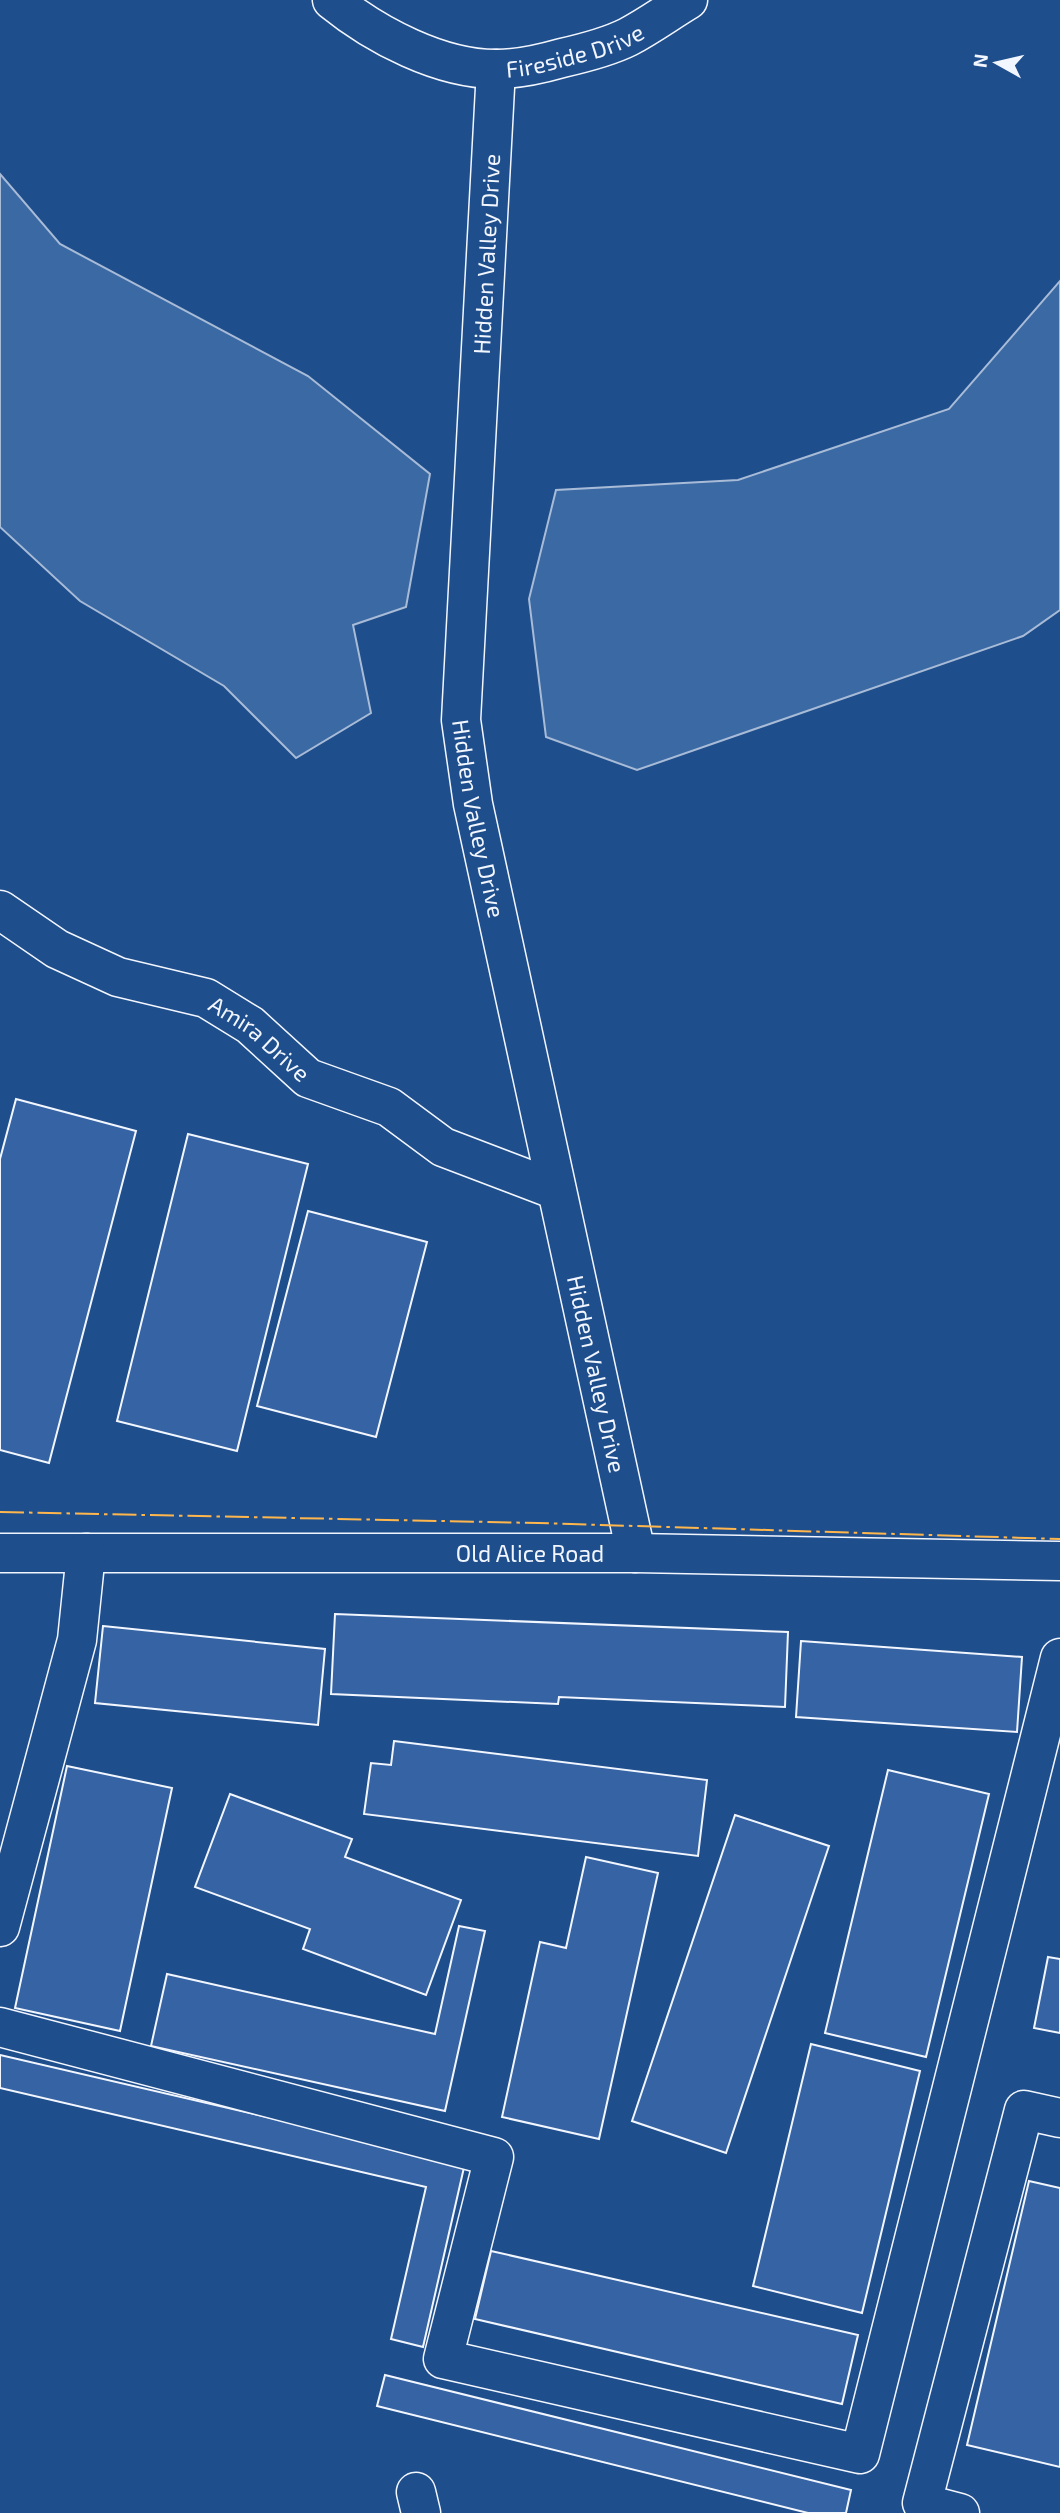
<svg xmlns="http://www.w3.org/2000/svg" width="1060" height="2513" viewBox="0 0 1060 2513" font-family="'Exo 2',sans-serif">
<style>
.water{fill:#3b69a3;stroke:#a8bbd7;stroke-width:2}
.building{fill:#3563a3;stroke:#f2f6ff;stroke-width:2}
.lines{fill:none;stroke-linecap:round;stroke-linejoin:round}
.minor-casing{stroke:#f2f6ff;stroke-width:41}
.minor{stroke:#1f4e8c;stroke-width:38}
.power{stroke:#ffb74d;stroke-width:2;stroke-dasharray:24 5 3.5 5;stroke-linecap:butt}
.labels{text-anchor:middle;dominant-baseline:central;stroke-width:5;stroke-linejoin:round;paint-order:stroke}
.street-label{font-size:23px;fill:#f2f6ff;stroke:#1f4e8c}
</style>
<rect width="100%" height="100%" fill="#1f4e8c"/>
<g class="water">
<path d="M0,174L60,244L308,376L430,474L406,607L353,625L371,713L296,758L224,686L80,601L0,527Z"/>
<path d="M1060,281V610L1023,636L637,770L546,737L529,599L556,490L738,480L949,409Z"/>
</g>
<g class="building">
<path d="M16,1099L136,1131L49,1463L0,1450V1159Z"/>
<path d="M188,1134L308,1164L237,1451L117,1421Z"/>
<path d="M308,1211L427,1242L376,1437L257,1406Z"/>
<path d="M335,1614L788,1632L785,1707L559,1697L558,1704L331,1694Z"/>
<path d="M103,1626L325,1649L318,1725L95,1703Z"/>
<path d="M801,1641L1022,1657L1017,1732L796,1717Z"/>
<path d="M394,1741L707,1780L698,1856L364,1814L371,1763L391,1765Z"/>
<path d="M67,1766L172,1788L120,2031L15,2008Z"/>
<path d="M888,1770L989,1794L926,2057L825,2033Z"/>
<path d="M230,1794L352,1839L345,1857L461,1900L426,1995L303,1949L310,1929L195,1887Z"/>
<path d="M735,1815L829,1846L726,2153L632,2121Z"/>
<path d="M586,1857L658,1873L599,2139L502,2117L540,1942L566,1948Z"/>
<path d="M459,1926L485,1931L445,2111L151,2046L167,1974L435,2034Z"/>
<path d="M1048,1957L1060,1959V2033L1034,2028Z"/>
<path d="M811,2044L920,2071L862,2313L753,2286Z"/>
<path d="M0,2055L465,2163L423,2347L391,2339L426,2187L0,2088Z"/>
<path d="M1029,2181L1060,2188V2467L967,2445Z"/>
<path d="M491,2251L858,2335L842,2404L475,2319Z"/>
<path d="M385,2375L851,2490L846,2513H808L377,2406Z"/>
</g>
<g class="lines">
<defs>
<g id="minor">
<path id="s1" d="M332,0C375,35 441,70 498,69C520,69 541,64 562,58C584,53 608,47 628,37C649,26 668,12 688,0"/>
<path id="s2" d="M496,69L461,720L473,804L636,1553"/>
<path id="s3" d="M0,910L57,949L118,977L206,998L250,1025L308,1078L389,1107L443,1147L556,1190"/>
<path id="s4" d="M0,1553H636L1060,1561"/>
<path d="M0,1927L77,1640L86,1553"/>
<path d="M0,2027L494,2157L443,2359L860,2454L1060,1658"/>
<path d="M416,2492L421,2513"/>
<path d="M960,2513L922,2503L1024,2110L1060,2118"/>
</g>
</defs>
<use href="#minor" class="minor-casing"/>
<use href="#minor" class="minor"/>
<path class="power" d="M0,1512L538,1523L1060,1539"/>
</g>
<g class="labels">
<g class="street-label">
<text stroke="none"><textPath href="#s1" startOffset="262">Fireside Drive</textPath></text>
<text transform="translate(486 254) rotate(-87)">Hidden Valley Drive</text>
<text stroke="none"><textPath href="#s2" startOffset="752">Hidden Valley Drive</textPath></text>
<text stroke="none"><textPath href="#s3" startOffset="294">Amira Drive</textPath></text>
<text stroke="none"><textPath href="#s2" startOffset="1320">Hidden Valley Drive</textPath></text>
<text stroke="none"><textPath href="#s4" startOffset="530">Old Alice Road</textPath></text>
</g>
</g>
<g transform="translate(997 63) rotate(278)" stroke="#1f4e8c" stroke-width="5" paint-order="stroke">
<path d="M0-5L12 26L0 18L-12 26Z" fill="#f2f6ff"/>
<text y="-10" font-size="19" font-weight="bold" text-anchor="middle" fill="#f2f6ff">N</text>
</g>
</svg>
